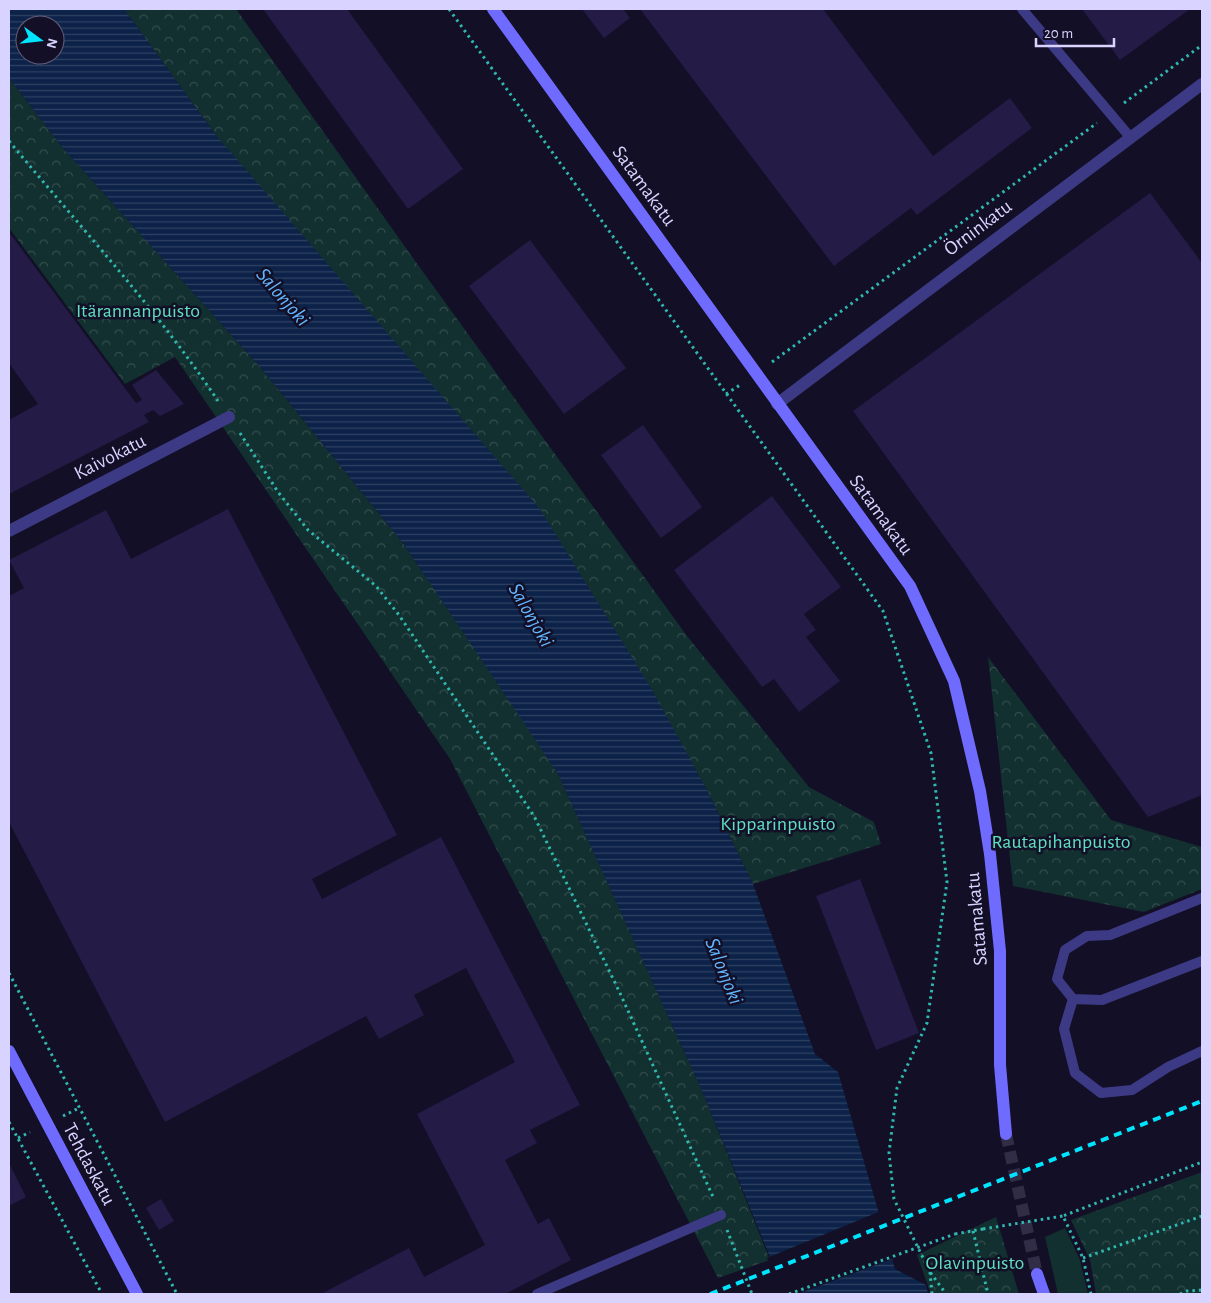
<svg xmlns="http://www.w3.org/2000/svg" width="1211" height="1303" viewBox="0 0 1211 1303" font-family="'Alegreya Sans',sans-serif">
<style>
.grass{fill:#12302f}
.park{fill:url(#park-crowns)}
.water{fill:url(#water-rules);fill-rule:evenodd}
.pier{fill:#130f26}
.building{fill:#241b47}
.lines{fill:none;stroke-linecap:round;stroke-linejoin:round}
.secondary-tunnel{stroke:#312d47;stroke-width:12;stroke-dasharray:12 6;stroke-linecap:butt}
.path{stroke:#2fb8b0;stroke-width:3;stroke-dasharray:2.5 4;stroke-linecap:butt}
.lane{stroke:#3d3a85;stroke-width:10}
.street{stroke:#3d3a85;stroke-width:12}
.secondary{stroke:#6f6bff;stroke-width:12}
.rail{stroke:#00e5ff;stroke-width:4;stroke-dasharray:8 6;stroke-linecap:butt}
.path-bridge{stroke:#2fb8b0;stroke-width:3;stroke-dasharray:2.5 4;stroke-linecap:butt}
.labels{text-anchor:middle;dominant-baseline:central;stroke-width:5;stroke-linejoin:round;paint-order:stroke}
.street-label{font-size:20px;fill:#d9d4ff;stroke:#130f26}
.park-label{font-size:20px;fill:#5fe0c0;stroke:#130f26}
.water-label{font-size:21px;font-style:italic;fill:#62b6ff;stroke:#130f26}
</style>
<defs>
<pattern id="park-crowns" width="20" height="18" patternUnits="userSpaceOnUse" patternTransform="scale(1.25)"><rect width="20" height="18" fill="#12302f"/><path d="M2 6a3 3 0 1 1 6 0M12 15a3 3 0 1 1 6 0" fill="none" stroke="#344d4e"/></pattern>
<pattern id="water-rules" width="6" height="5" patternUnits="userSpaceOnUse" patternTransform="scale(1.25)"><rect width="6" height="5" fill="#0c2248"/><path d="M0 2.5h6" fill="none" stroke="#2f4163"/></pattern>
</defs>
<rect width="100%" height="100%" fill="#130f26"/>
<path class="grass" d="M1065,1228L1080,1260L1088,1294H1058L1045,1237Z"/>
<g class="park">
<path d="M124,9H236L418,265L687,636L809,787L874,822L881,844L753,884L706,788L215,134Z"/>
<path d="M9,78L63,148L261,368L403,543L527,725L558,774L601,868L703,1093L770,1260L718,1278L450,759L175,357L125,384L9,228Z"/>
<path d="M988,657L1111,820L1202,847V889L1144,912L1013,886Z"/>
<path d="M1202,1172V1294H1096L1090,1260L1071,1220Z"/>
<path d="M996,1217L1019,1294H931L917,1255Z"/>
</g>
<path class="water" d="M9,9H124L215,134L540,509L651,688L706,788L753,884L815,1054L838,1072L895,1269L926,1285L928,1294H785L703,1093L558,774L403,543L261,368L63,148L9,78ZM25,25H55V55H25Z"/>
<path class="pier" d="M881,1211L895,1258L797,1294H782L767,1258Z"/>
<g class="building">
<path d="M263,9H347L463,169L408,209Z"/>
<path d="M582,9H623L630,18L604,38Z"/>
<path d="M640,9H823L933,156L1010,98L1032,128L917,215L911,208L834,266Z"/>
<path d="M1082,9H1190L1120,60Z"/>
<path d="M1150,193L1202,263V795L1148,817L853,411Z"/>
<path d="M9,232L136,403L142,400L132,385L156,370L184,404L160,416L153,410L144,415L149,422L9,494V420L38,404L9,363Z"/>
<path d="M530,240L626,368L564,414L469,286Z"/>
<path d="M643,425L702,507L661,538L601,455Z"/>
<path d="M772,496L841,587L804,614L816,630L806,637L840,681L799,712L774,679L762,687L674,570Z"/>
<path d="M228,509L397,835L312,879L322,899L441,837L580,1105L530,1130L537,1143L505,1160L538,1224L549,1218L571,1260L505,1294H321L409,1248L424,1277L485,1245L417,1114L515,1062L466,968L414,995L424,1015L379,1039L366,1016L165,1122L9,822V596L24,588L9,560L106,510L131,559Z"/>
<path d="M860,879L919,1033L876,1050L816,896Z"/>
<path d="M9,1163L26,1197L9,1206Z"/>
<path d="M161,1199L174,1221L159,1230L146,1208Z"/>
</g>
<g class="lines">
<path class="secondary-tunnel" d="M1006,1134L1037,1274"/>
<g class="path">
<path d="M449,9L883,611L931,753L947,882L927,1023L897,1088L889,1153L894,1199L930,1272L946,1294"/>
<path d="M1124,103L1202,45"/>
<path d="M9,141C80,227 156,308 218,401"/>
<path d="M772,362L1097,123"/>
<path d="M726,394L740,385"/>
<path d="M240,433L278,492L308,530L376,586L399,615L534,816L619,991L714,1199"/>
<path d="M9,973L177,1294"/>
<path d="M63,1116L79,1108"/>
<path d="M9,1122L102,1294"/>
<path d="M18,1138L30,1132"/>
<path d="M727,1230L752,1294"/>
<path d="M973,1231L988,1294"/>
<path d="M955,1234L983,1229"/>
<path d="M1083,1258L1202,1216"/>
<path d="M930,1272L932,1294"/>
<path d="M1091,1294L1083,1258L1063,1216L1202,1162"/>
<path d="M1180,1294L1187,1291L1202,1290"/>
</g>
<g class="lane">
<path d="M1022,9L1130,137"/>
<path d="M1202,898L1110,935L1087,936L1065,950L1057,979L1073,999L1102,1000L1202,961"/>
<path d="M1073,999L1064,1029L1075,1073L1101,1093L1132,1090L1168,1067L1202,1051"/>
<path d="M537,1294L721,1215"/>
</g>
<g class="street">
<path d="M777,404L1202,84"/>
<path d="M9,531L229,417"/>
</g>
<g class="secondary">
<path d="M493,9L910,586L954,681L980,791L990,854L1000,951V1065L1006,1134"/>
<path d="M9,1051L137,1294"/>
<path d="M1037,1274L1044,1294"/>
</g>
<path class="rail" d="M710,1294L1202,1101"/>
<g class="path-bridge">
<path d="M983,1229L1063,1216"/>
<path d="M789,1294L955,1234"/>
</g>
</g>
<g class="labels">
<g class="street-label">
<text transform="translate(644 186) rotate(54)">Satamakatu</text>
<text transform="translate(978 228) rotate(-37)">Örninkatu</text>
<text transform="translate(110 457) rotate(-27)">Kaivokatu</text>
<text transform="translate(881 515) rotate(54)">Satamakatu</text>
<text transform="translate(977 919) rotate(-95)">Satamakatu</text>
<text transform="translate(89 1164) rotate(62)">Tehdaskatu</text>
</g>
<g class="park-label">
<text x="138" y="311">Itärannanpuisto</text>
<text x="778" y="824">Kipparinpuisto</text>
<text x="1061" y="842">Rautapihanpuisto</text>
<text x="975" y="1263">Olavinpuisto</text>
</g>
<g class="water-label">
<text transform="translate(283 297) rotate(49)">Salonjoki</text>
<text transform="translate(531 615) rotate(60)">Salonjoki</text>
<text transform="translate(724 971) rotate(68)">Salonjoki</text>
</g>
</g>
<rect width="1211" height="1303" fill="none" stroke="#d9d4ff" stroke-width="20"/>
<g transform="translate(40 40) rotate(105)"><circle r="24" fill="#130f26" stroke="#625e7d"/>
<path d="M0-4L9 19L0 12L-9 19Z" fill="#00e5ff"/>
<text y="-8" font-size="14" font-weight="bold" text-anchor="middle" fill="#d9d4ff">N</text>
</g>
<path d="M1036 38v8h78v-8" fill="none" stroke="#d9d4ff" stroke-width="2.5"/>
<text x="1044" y="38" font-size="15" fill="#d9d4ff" stroke="#130f26" stroke-width="4" paint-order="stroke">20 m</text>
</svg>
